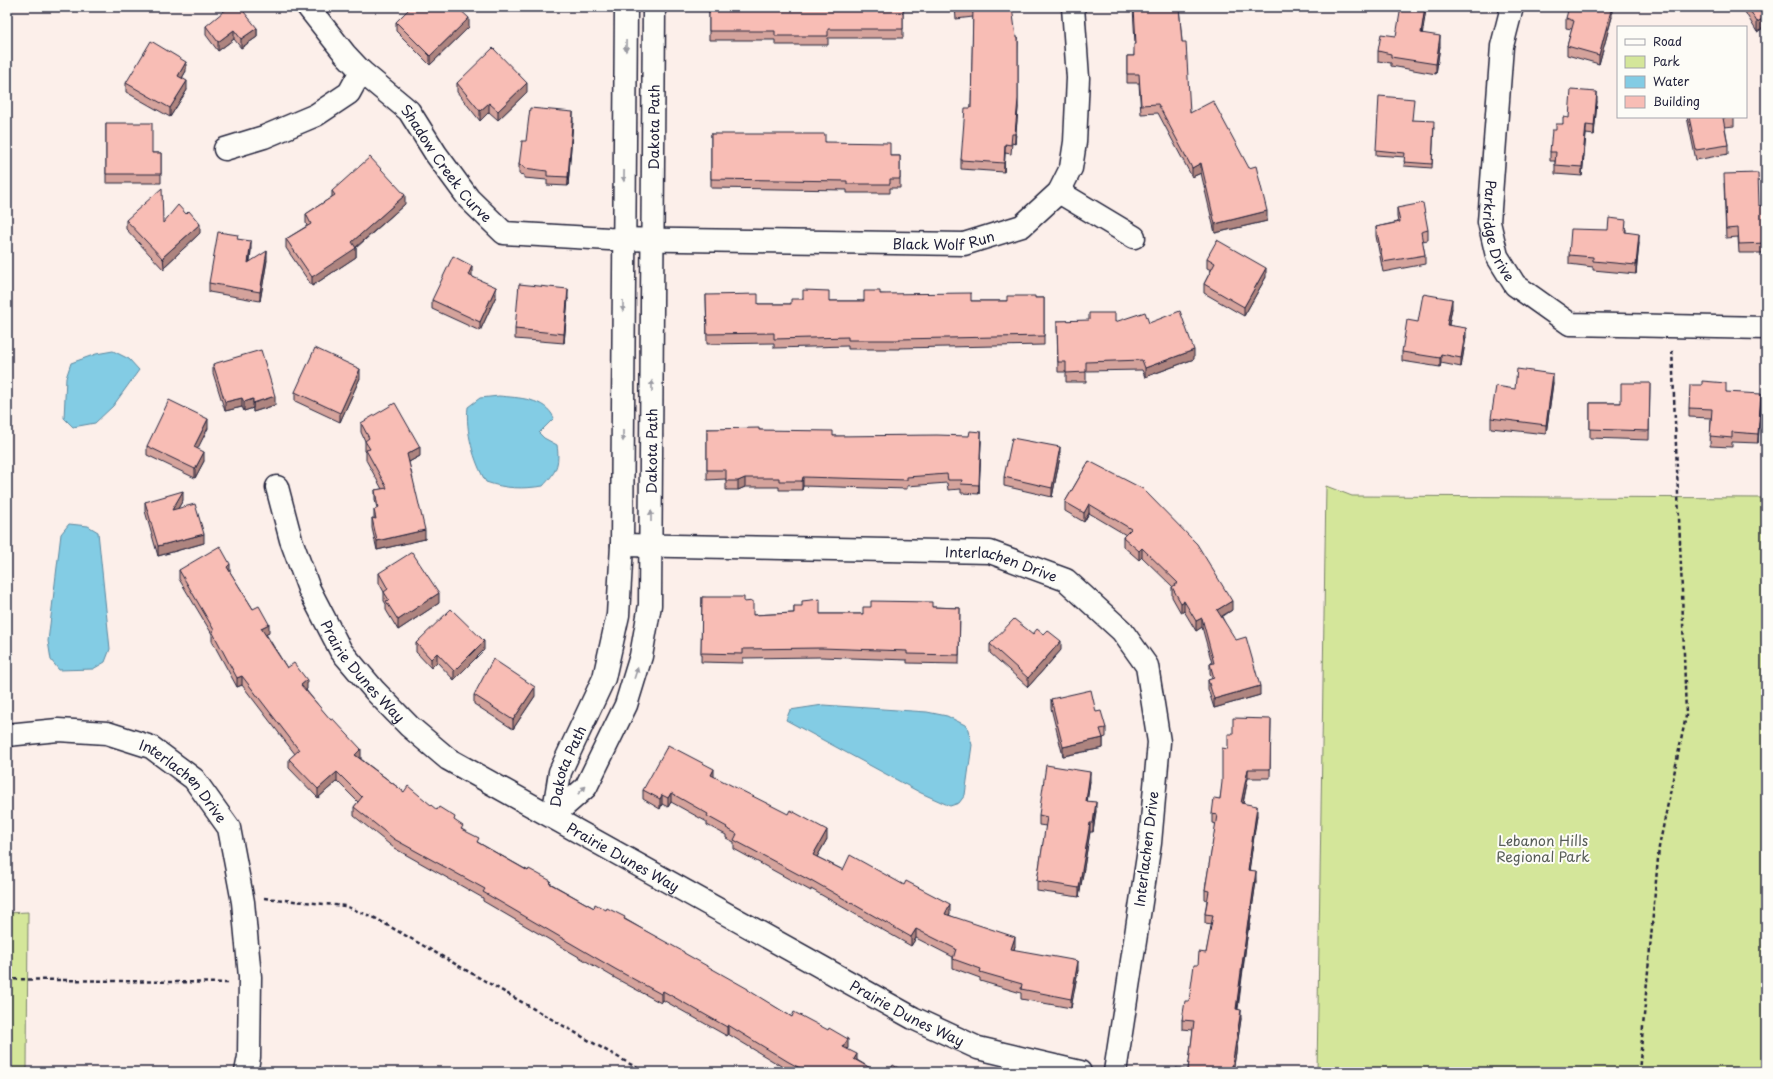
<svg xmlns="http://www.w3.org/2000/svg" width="1773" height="1079" viewBox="0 0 1773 1079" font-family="'Playpen Sans',sans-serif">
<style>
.green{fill:#d4e69a;stroke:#7b846a}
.water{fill:#83cce4;stroke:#5c88a0}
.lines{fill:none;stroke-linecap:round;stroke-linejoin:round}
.minor-casing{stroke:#22223b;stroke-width:25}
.path{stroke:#22223b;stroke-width:2.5;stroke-dasharray:4 3;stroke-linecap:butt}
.minor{stroke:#fdfcf7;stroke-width:22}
.wall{fill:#d5a39c;stroke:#22223b}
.shaded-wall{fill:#ae847f;stroke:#22223b}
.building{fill:#f8bdb5;stroke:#22223b}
.oneway{fill:#9a9aa2}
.labels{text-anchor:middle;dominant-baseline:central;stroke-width:4;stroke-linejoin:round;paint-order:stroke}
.street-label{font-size:14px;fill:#22223b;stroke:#fdfcf7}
.park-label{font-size:14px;fill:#575d58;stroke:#fdfcf7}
</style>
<rect width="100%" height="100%" fill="#fcefea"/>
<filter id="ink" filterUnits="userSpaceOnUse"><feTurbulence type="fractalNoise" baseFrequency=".025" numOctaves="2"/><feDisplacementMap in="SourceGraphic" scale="8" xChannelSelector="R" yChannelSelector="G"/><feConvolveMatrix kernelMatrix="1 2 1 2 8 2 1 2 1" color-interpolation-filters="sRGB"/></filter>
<g filter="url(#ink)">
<g class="green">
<path d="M1326,486L1352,496L1766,498V1072H1317Z"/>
<path d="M28,912L27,1072H7V913Z"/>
</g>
<g class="water">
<path d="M113,351L129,359L139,370L113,406L95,423L73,427L64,418L66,378L71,363L96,354Z"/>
<path d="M499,396C519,398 545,398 554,418L539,433L544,438L557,445C560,465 556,472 543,486C523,489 506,489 486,482C474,462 465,430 468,407L480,398Z"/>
<path d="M69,524L88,526L98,532L110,649L105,662L93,669L59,670L51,660L48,641L61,534Z"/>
<path d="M823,705L927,712L947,716L967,726L972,745L965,795L959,803L950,806L921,793L786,720L790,710Z"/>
</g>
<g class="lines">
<defs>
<g id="minor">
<path id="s1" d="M308,7L345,54L361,71L409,111L436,154L469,199L504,233L609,239L964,244L1022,226L1059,192L1071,168L1075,142L1078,78L1073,7"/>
<path id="s2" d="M1512,7L1502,46L1489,222L1497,256L1515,285L1570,324L1766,328"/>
<path d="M225,149L264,137L316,115L349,93L361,71"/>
<path d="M1059,192L1134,237"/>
<path id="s3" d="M277,487L291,540L309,589L341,651L375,691L409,726L448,759L913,1018L978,1048L1080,1072"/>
<path id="s4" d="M622,545L990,552L1066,580L1122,631L1147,666L1159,742L1150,843L1115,1072"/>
<path id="s5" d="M7,735L58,730L107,733L151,747L194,779L229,828L243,902L250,977L249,1057L246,1072"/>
<path id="s6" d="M553,816L586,787L626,705L641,656L650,605L654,7"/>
<path id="s7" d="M553,816L560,772L604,678L618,615L622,545L626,7"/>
</g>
</defs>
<use href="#minor" class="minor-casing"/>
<g class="path">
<path d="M264,898L345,906L375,918L644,1072"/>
<path d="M7,979L228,983"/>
<path d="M1639,1072L1659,847L1686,716L1682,591L1672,348"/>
</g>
<use href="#minor" class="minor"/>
</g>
<g class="wall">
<path d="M709,7H903V38H828V45H775V40H709Z"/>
<path d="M955,7H1012L1018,108L1015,144L1012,143L1011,154L1005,153L1004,172L961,169V160L971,108L973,17L956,19Z"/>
<path d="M1133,7H1179L1182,42L1190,113L1267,221L1215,233L1201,173L1192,177L1158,113L1141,114L1139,83H1127V56H1134L1135,44Z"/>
<path d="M1426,7L1422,33L1440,46L1436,74L1391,66V63L1378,61V51L1396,36Z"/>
<path d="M1742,7H1766V26L1757,32Z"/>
<path d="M1612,17L1599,64L1567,55V46L1572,29L1566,28V18Z"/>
<path d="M396,22L469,27L430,65L396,31Z"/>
<path d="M206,26L257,28V37L241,48L234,39L218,51L206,35Z"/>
<path d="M186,71L182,78L187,90L170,117L126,92V83Z"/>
<path d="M457,83L527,92L498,120L489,112L480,121L457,92Z"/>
<path d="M1597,101L1594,135L1586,134L1582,176L1555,174V161H1550V152L1556,130L1569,118Z"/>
<path d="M1687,117H1734V126L1725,127L1728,145V154L1696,160Z"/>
<path d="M1413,120L1434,126L1432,168L1404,166L1405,157L1376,155V150Z"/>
<path d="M573,121L568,186L547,185V180L524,178V175L519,174V165L526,141Z"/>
<path d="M106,123L152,153H161V183H106Z"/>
<path d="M711,134L825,142L890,156H900V188H890V193H847V190L711,188Z"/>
<path d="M1724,183L1759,206H1766V253H1739L1738,237L1726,238Z"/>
<path d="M332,191L405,204L356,248V257L312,286L286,248V239L307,226L306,223V214L332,197Z"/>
<path d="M1397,208L1428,230V240L1422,241L1425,255V264L1383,272L1376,236V227L1398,222L1397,217Z"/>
<path d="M126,220L163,223L200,233L164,267V270L126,229Z"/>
<path d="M1626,229V232L1639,243L1636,274L1593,270V267L1569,264V255L1608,230Z"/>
<path d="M238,239L251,250L250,262L267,260L260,301L209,292V283Z"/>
<path d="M1207,258L1266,277L1244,316L1204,293V284L1211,270L1207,268Z"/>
<path d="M472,275V276L496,296L480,331L432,309V300Z"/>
<path d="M880,294L971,301H1007L1035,298H1044V345L899,348V349H848V346L774,348V343L707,344L706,295L758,304H791L829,301H864Z"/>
<path d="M568,298L564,343L515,339V329Z"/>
<path d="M1452,308L1449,325L1466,337L1461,367L1441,363L1440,367L1402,361V352L1418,322Z"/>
<path d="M1057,321L1149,323L1194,359L1145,377L1142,370L1086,371V382H1066V372H1058Z"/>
<path d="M213,364L275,405L253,412V408L244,411L242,407L225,411L213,373Z"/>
<path d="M360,378L340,422L295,401V392Z"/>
<path d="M1553,383L1546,434L1491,428V418L1515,389Z"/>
<path d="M1650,383L1649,440L1590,438V403H1621Z"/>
<path d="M1726,392L1761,403L1758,443L1732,442V447L1710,446L1711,418L1689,417V408Z"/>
<path d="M361,423L420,456L409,462L425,539L377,550L372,528V518L374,519V510L377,508L375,500V490L382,489L366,460V452L365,451V441L361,432Z"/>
<path d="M208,428L197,449L204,461L195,478L147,455V446Z"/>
<path d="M707,429L759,430L833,436L981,441L979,494L961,493V489L948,490L947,483L907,486V489L803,486L802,490H779V487H745L738,490H726V479L707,480Z"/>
<path d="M1060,457L1052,497L1004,486V477Z"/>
<path d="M1089,461L1232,610L1222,617L1260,695L1214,708L1208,689V680L1212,679L1210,673V664L1212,663L1202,627L1196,631L1184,611L1181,613L1172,597V587H1173L1142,557L1139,560L1123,546V537L1126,535L1089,513L1084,522L1065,511V502Z"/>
<path d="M183,500L178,508L204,543L158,556L145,511V502Z"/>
<path d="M179,570L230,572L253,609L269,633L266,634L287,668L307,689L306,690L361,759L404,792L455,821L463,830L479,843L594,908L625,919L748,991L792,1017L848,1048L847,1049L857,1060L877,1072H791L728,1034L727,1036L663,1000L661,1003L615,978L483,901V898L394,848L354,816V807L358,802L337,781L318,798L289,768V759L295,754L242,685L237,687L212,641V634L179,579Z"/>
<path d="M379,573L439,603L398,630L386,610V604L384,601V592L379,583Z"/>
<path d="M702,597L744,602L753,615L794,613V606L820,614H863L932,607L960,608L959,664L907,663V660L821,657L743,658V663L701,662Z"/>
<path d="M416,643L484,650L454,680L437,662L431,668L416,652Z"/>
<path d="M990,644L1061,650L1028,687L990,653Z"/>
<path d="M474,695L535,696L513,729L474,704Z"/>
<path d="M1051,699L1096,712L1106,728V737L1103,738V748L1063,756L1051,708Z"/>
<path d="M1271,719L1270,778H1248L1243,804L1257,815L1249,870L1256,881L1249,930H1248L1238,1009L1241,1019L1233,1072H1175L1188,1070L1193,1030L1182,1029V1020L1189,1001L1198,965L1206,953L1212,924L1205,923V914L1207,900L1205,899V890L1216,824L1212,823V814L1220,799L1228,749L1233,734Z"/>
<path d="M714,777L827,839L817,857L843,870L950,913L949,915L1015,946L1014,950L1078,970L1071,1008L1021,999V993L980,981V978L953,968V957L916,938L911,946L811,889V891L734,849V842L726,838V835L707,825V822L671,802L668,807L662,804L660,809L643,799V790Z"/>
<path d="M1090,781L1087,801L1096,811L1093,832H1090L1079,897L1037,891V881L1046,826L1039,825V815Z"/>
</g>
<g class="shaded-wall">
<path d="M1425,7H1426V10L1421,42V33Z"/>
<path d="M1612,7V17L1599,64V55Z"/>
<path d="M1766,17V26L1757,32V22Z"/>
<path d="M469,18V27L430,65V56Z"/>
<path d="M257,28V37L241,48V39Z"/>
<path d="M234,30V39L218,51V42Z"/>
<path d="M1440,36V46L1436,74V64Z"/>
<path d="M1018,37V108L1015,144V134Z"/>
<path d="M186,62V71L178,85V76Z"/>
<path d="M187,81V90L170,117V108Z"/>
<path d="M527,83V92L498,120V111Z"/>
<path d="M1597,92V101L1594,135V126Z"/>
<path d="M489,103V112L480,121V111Z"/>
<path d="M573,112V121L568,186V177Z"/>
<path d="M1586,125V134L1582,176V167Z"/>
<path d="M1005,144V153L1004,172V163Z"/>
<path d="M1201,163V173L1192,177V168Z"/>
<path d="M405,195V204L355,248H356V257L312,286V277Z"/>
<path d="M1267,211V221L1215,233V224Z"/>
<path d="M200,224V233L164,267L163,257Z"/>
<path d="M1639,234V243L1636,274V265Z"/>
<path d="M251,241V250L248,272V263Z"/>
<path d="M267,251V260L260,301V292Z"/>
<path d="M472,266V275L468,284V275Z"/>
<path d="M1266,268V277L1244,316V307Z"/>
<path d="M496,287V296L480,331V322Z"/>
<path d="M568,289V298L564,343V334Z"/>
<path d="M1452,299V308L1447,334V325Z"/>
<path d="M1466,328V337L1461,367V358Z"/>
<path d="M1194,350V359L1145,377V368Z"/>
<path d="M1441,354V363L1440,367V358Z"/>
<path d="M360,369V378L340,422V413Z"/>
<path d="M1553,374V383L1546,434V425Z"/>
<path d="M1761,394V403L1758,443V434Z"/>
<path d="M275,396V405L253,412V403Z"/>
<path d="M242,398V407L225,411V402Z"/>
<path d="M253,399V408L244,411V402Z"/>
<path d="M208,419V428L194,456V447Z"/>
<path d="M981,432V441L979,494V485Z"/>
<path d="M420,447V456L407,463V454Z"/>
<path d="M1060,447V457L1052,497V488Z"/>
<path d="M204,452V461L195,478V469Z"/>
<path d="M803,477V486L802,490V481Z"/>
<path d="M745,478V487L738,490V481Z"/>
<path d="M183,491V500L172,519V510Z"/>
<path d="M1089,504V513L1084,522V513Z"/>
<path d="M425,530V539L377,550V541Z"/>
<path d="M204,534V543L158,556V546Z"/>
<path d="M1142,548V557L1139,560V551Z"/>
<path d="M230,564V574L227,567Z"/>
<path d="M439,593V603L398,630V620Z"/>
<path d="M1184,601V611L1181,613V603Z"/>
<path d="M1232,601V610L1217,619V610Z"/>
<path d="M1202,618V627L1196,631V621Z"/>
<path d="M269,624V633L261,637V628Z"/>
<path d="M484,641V650L454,680V671Z"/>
<path d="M1061,641V650L1028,687V678Z"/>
<path d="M437,653V662L431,668V659Z"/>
<path d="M242,676V685L237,687V678Z"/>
<path d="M307,680V689L301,694V685Z"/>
<path d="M1260,686V695L1214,708V699Z"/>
<path d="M535,687V696L513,729V720Z"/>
<path d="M1103,738V748L1063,756V747Z"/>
<path d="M361,749V759L355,755Z"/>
<path d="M714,769V778L711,775Z"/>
<path d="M1248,769V778L1241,812V803Z"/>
<path d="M337,772V781L318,798V789Z"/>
<path d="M1090,772V781L1086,810V801Z"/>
<path d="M671,793V802L668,807V798Z"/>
<path d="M662,795V804L660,809V799Z"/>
<path d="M1096,802V811L1093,832V823Z"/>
<path d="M1257,806V815L1248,879V870Z"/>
<path d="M1090,823V832L1079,897V888Z"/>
<path d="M827,830V839L813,864V855Z"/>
<path d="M1256,871V881L1249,930V921Z"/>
<path d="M950,904V913L945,923V914Z"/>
<path d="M1248,920V930L1236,1018V1009Z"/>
<path d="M916,929V938L911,946V937Z"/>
<path d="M1015,937V946L1011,959V949Z"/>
<path d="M1078,961V970L1071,1008V999Z"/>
<path d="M663,991V1000L661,1003V994Z"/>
<path d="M1241,1010V1019L1233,1072H1231Z"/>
<path d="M728,1025V1034L727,1036V1027Z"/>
<path d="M848,1039V1048L843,1056V1047Z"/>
<path d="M857,1054V1063L854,1059Z"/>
</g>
<g class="building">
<path d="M229,7H240L257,28L241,39L234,30L218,42L206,26Z"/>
<path d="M411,7H457L469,18L430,56L396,22Z"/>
<path d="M709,7H903V29H828V36H775V31H709Z"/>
<path d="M956,7H1012L1016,37H1018V99L1015,134H1012L1011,145L1005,144L1004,163L961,160L965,108H971L973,7L956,10Z"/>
<path d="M1134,7H1179L1182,42H1186L1190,113L1213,101L1249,168L1256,166L1267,211L1215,224L1201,163L1192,168L1158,104L1141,105L1139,74H1127V56H1134V44H1136Z"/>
<path d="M1401,7H1425L1421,33L1440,36L1436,64L1391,57V54L1378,51L1381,34L1396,36Z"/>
<path d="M1569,7H1612L1599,55L1567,46L1574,21L1566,18Z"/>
<path d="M1748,7H1766V17L1757,22Z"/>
<path d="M151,41L186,62L178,76L187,81L170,108L126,83Z"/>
<path d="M493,48L527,83L498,111L489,103L480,111L457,83Z"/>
<path d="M1571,90L1597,92L1594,126L1586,125L1582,167L1555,165L1556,152H1550L1552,130H1556V124H1563V117L1569,118Z"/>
<path d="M1379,96L1414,99L1412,120L1434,121L1432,164L1404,162L1405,153L1376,150Z"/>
<path d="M530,108L573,112L568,177L547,176V171L524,168V166L519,165L522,141H526Z"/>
<path d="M1689,117H1730L1723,118L1728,145L1696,150Z"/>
<path d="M106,123H152V153H161V174H106Z"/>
<path d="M711,134H825V142L890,143V156H900V179H890V184H847V181L711,179Z"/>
<path d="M370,157L405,195L352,242L356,248L312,277L286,239L311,224L306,214L335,195L332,191Z"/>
<path d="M1758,173L1759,206H1766V243L1739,244L1738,228L1726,229L1724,174Z"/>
<path d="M162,188L163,223L178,205L186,214L189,211L200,224L163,257L164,260L126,220Z"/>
<path d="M1423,203L1428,230L1421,232L1425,255L1383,262L1376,227L1400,222L1397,208Z"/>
<path d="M1609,218L1626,220L1625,232L1639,234L1636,265L1593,261V257L1569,255L1571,229L1608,230Z"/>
<path d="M218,232L238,235L237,239L251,241L248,263L267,251L260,292L209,283Z"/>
<path d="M1217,240L1266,268L1244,307L1204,284L1215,263L1207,258Z"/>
<path d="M453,256L472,266L468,275L496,287L480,322L432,300Z"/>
<path d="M519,284L568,289L564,334L515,329Z"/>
<path d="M803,290L829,291V301H864V291H880V294L971,293V301H1007V296H1035V298H1044V336L899,339V340H848V337L774,339V333L707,334L706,295L758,294V304H791V299H803Z"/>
<path d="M1423,294L1452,299L1447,325L1466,328L1461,358L1441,354L1440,358L1402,352L1407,320L1418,322Z"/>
<path d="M1180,311L1194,350L1145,368L1142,360L1086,362V372L1066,373V362H1058L1057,321L1089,320V313H1115V322L1145,312L1149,323Z"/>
<path d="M315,348L360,369L340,413L295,392Z"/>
<path d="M261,350L275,396L253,403V399L244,402L242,398L225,402L213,364Z"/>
<path d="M1517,369L1553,374L1546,425L1491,418L1496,386L1515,389Z"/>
<path d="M1702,381L1726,383V392L1761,394L1758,434L1732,432V438L1710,436L1712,409L1689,408L1690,385H1702Z"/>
<path d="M1621,383H1650L1649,431L1590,429V403H1621Z"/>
<path d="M169,400L208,419L194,447L204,452L195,469L147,446Z"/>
<path d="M395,403L420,447L407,454L425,530L377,541L372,518L376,519L374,510L378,508L375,490L387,488L366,450L370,449L365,441L369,438L361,423Z"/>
<path d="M759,428V430L833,431V436L937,435L969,436L970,431L981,432L979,485L961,484L962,480H948L947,474L907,477V480L803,477L802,481H779V478H745L738,481H726V470H707V429Z"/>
<path d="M1012,438L1060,447L1052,488L1004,477Z"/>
<path d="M1089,461L1143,489L1197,544L1232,601L1217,610L1236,640L1246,637L1260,686L1214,699L1208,680L1214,678L1210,664L1214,663L1202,618L1196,621L1184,601L1181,603L1172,587L1178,583L1142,548L1139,551L1123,537L1131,529L1089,504L1084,513L1065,502Z"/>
<path d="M183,491L172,510L195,504L204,534L158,546L145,502Z"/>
<path d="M220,546L230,564L227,567L253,609L259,606L269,624L261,628L287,668L294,663L307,680L301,685L331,720L333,719L361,749L355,755L404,792L408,786L437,810L439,807L455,817L454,820L463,826L461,829L479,838L477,842L528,871L529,869L551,881L549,883L594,908L595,904L606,910L607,908L625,917L624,919L684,952V953L748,989V990L792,1017L794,1012L828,1030L829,1028L848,1039L843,1047L857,1054L854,1059L877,1072H807L787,1061L728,1025L727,1027L663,991L661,994L615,969L483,892L485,889L394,839L354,807L362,797L337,772L318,789L289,759L299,750L242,676L237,678L212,631L214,630L179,570Z"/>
<path d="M412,552L439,593L398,620L386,601L389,600L384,592L388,589L379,573Z"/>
<path d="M702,597H744V602L753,601V615L794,613V606H802V601L820,599V614H863V607H871V601L932,602V607L960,608L959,655L907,654V651L821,648L743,649V654L701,653Z"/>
<path d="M451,609L484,641L454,671L437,653L431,659L416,643Z"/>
<path d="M1014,619L1033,634L1037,629L1043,634L1047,630L1061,641L1028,678L990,644Z"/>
<path d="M493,659L535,687L513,720L474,695Z"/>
<path d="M1091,690L1096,712L1101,711L1106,728L1100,729L1103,738L1063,747L1051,699Z"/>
<path d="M1233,718L1271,719L1270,769H1248L1241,803L1257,806L1248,870L1256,871L1249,921L1248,920L1236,1009L1241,1010L1231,1072H1175L1176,1068L1188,1070L1194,1021L1182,1020L1185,1001H1189L1194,965H1198L1199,952L1206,953L1213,915L1205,914L1209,891L1205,890L1217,815L1212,814L1214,798L1220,799L1222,782V748L1228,749V734H1233Z"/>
<path d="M668,745L714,769L711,775L788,814L790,810L827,830L813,855L843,870L850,855L904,885L906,881L950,904L945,914L1015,937L1011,949L1078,961L1071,999L1021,989L1022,984L980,972L981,969L953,959L956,949L916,929L911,937L811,880V881L734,840L737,834L726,828L727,827L707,816L708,814L671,793L668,798L662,795L660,799L643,790Z"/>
<path d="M1046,765L1090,772L1086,801L1096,802L1093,823H1090L1079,888L1037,881L1047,817L1039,815Z"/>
<path d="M893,1065L905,1072H889Z"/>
</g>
<defs><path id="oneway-solid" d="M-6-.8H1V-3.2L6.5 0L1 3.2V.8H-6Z"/></defs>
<g class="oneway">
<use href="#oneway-solid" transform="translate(626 46) rotate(91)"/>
<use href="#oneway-solid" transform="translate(624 176) rotate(91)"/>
<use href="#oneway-solid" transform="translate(623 306) rotate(90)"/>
<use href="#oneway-solid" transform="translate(652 386) rotate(-90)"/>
<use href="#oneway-solid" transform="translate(623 436) rotate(90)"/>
<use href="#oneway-solid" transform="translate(651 516) rotate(-90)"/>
<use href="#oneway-solid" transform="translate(636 673) rotate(-72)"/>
<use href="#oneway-solid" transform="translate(582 790) rotate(-45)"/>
</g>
</g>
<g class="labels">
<g class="street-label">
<text stroke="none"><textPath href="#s6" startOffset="716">Dakota Path</textPath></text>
<text stroke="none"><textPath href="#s1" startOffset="210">Shadow Creek Curve</textPath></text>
<text stroke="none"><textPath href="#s2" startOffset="227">Parkridge Drive</textPath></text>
<text stroke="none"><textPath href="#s1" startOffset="741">Black Wolf Run</textPath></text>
<text stroke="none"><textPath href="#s6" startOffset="392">Dakota Path</textPath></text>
<text stroke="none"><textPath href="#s4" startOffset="381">Interlachen Drive</textPath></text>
<text stroke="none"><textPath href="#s3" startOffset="206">Prairie Dunes Way</textPath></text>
<text stroke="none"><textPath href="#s7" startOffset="52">Dakota Path</textPath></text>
<text stroke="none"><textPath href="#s5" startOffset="193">Interlachen Drive</textPath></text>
<text transform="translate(1146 849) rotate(-83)">Interlachen Drive</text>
<text stroke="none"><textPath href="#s3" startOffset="530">Prairie Dunes Way</textPath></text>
<text stroke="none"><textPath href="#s3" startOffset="854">Prairie Dunes Way</textPath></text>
</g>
<g class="park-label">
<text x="1543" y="840">Lebanon Hills<tspan x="1543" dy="16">Regional Park</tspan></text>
</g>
</g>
<rect width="1773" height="1079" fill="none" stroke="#fdfcf7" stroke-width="24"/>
<rect x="12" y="12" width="1749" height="1055" fill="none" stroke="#22223b" stroke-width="1.5" filter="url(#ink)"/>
<rect x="1617" y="26" width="130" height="92" fill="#fdfcf7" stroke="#a5a5ac"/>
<rect x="1625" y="39" width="20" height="6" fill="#fdfcf7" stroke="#a5a5ac"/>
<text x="1653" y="46" font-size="12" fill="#22223b">Road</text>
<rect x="1625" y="56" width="20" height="12" fill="#d4e69a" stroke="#a5a5ac"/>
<text x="1653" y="66" font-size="12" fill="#22223b">Park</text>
<rect x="1625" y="76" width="20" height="12" fill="#83cce4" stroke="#a5a5ac"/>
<text x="1653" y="86" font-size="12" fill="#22223b">Water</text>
<rect x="1625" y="96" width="20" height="12" fill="#f8bdb5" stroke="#a5a5ac"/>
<text x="1653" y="106" font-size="12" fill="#22223b">Building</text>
</svg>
